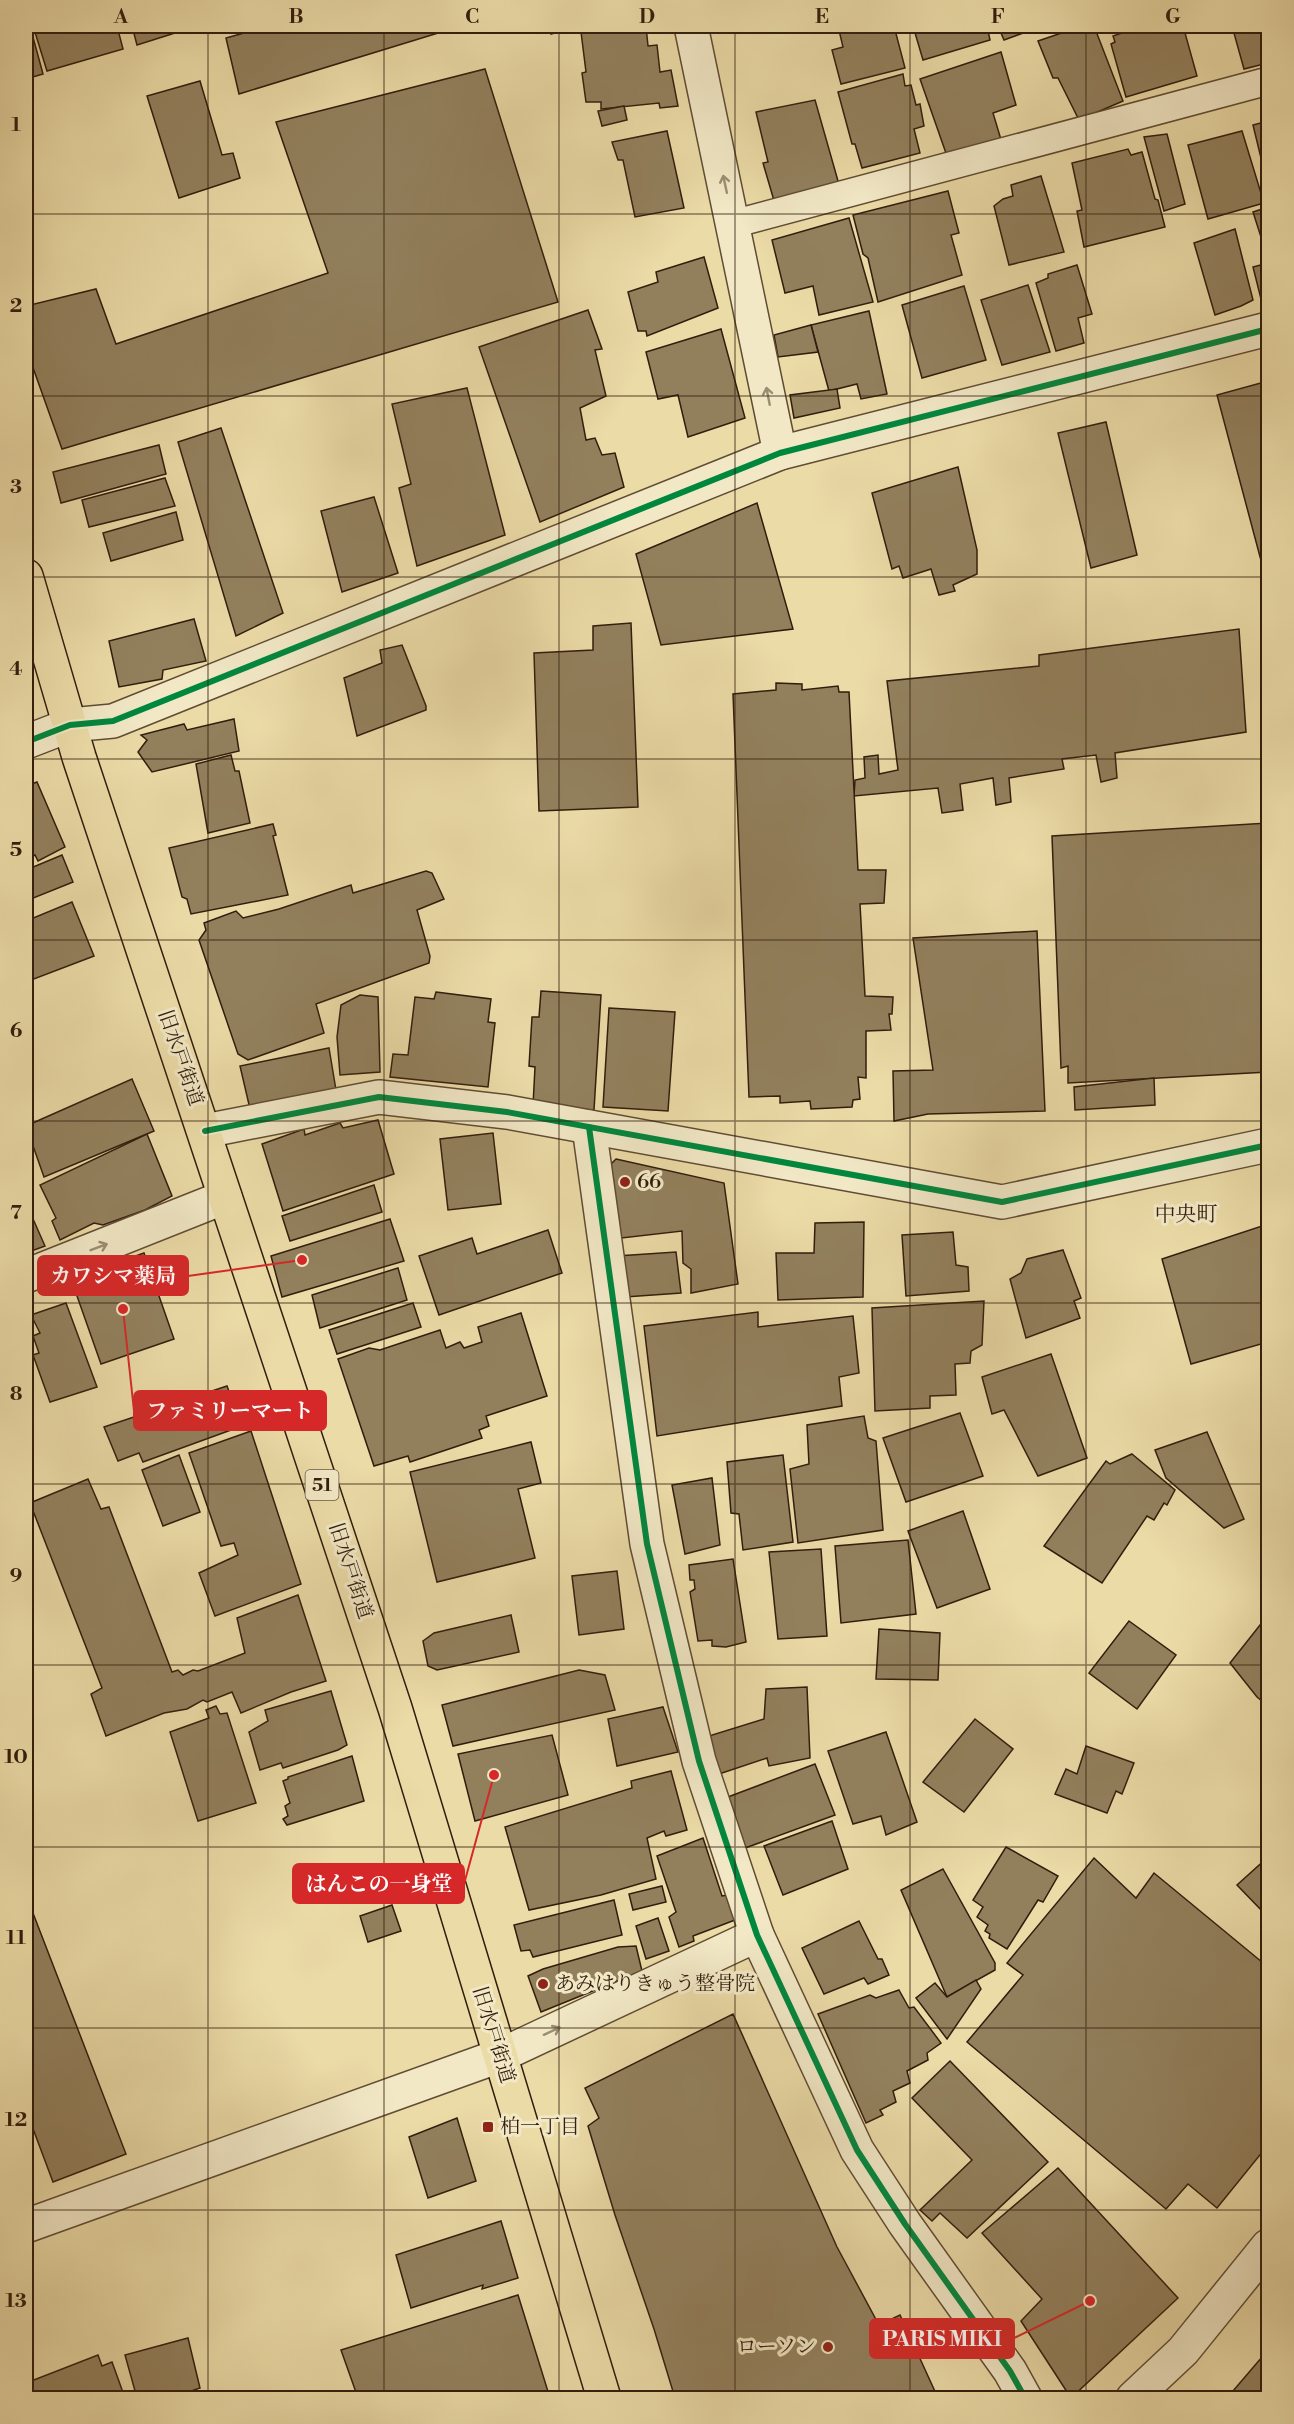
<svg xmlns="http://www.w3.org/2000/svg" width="1294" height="2424" viewBox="0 0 1294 2424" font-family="'Libre Bodoni','Noto Serif JP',serif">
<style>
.building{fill:#92805d;stroke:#311d0d;stroke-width:1.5}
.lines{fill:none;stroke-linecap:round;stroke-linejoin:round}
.lane-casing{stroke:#604c34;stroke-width:30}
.street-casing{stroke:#604c34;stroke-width:36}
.primary-casing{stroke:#311d0d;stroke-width:36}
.lane{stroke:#f2e8c6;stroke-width:27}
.street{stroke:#f2e8c6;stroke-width:33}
.primary{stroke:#ebdba7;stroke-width:33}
.cycleway-casing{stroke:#f2e8c6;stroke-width:10}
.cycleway{stroke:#00873e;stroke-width:6}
.oneway{stroke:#9b8d73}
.grid{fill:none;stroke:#311d0d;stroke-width:1.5;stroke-opacity:0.55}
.poi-dot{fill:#8f2418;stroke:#f2e8c6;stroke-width:2}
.labels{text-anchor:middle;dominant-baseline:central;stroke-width:6;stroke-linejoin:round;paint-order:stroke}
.shield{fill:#f2e8c6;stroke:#6b5a44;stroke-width:1.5}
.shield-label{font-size:18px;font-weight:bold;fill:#311d0d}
.street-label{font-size:20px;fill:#311d0d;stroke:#f2e8c6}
.poi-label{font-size:20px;fill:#311d0d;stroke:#f2e8c6;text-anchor:start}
.neighbourhood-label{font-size:21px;fill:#311d0d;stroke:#f2e8c6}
.leader{fill:none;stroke:#d62828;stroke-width:2}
.callout-dot{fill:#d62828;stroke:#f2e8c6;stroke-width:2}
.callout{fill:#d62828;stroke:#d62828;stroke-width:2}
.callout-label{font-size:21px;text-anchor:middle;font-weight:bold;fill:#fff}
.neatline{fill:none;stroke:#311d0d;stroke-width:2}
.grid-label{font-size:20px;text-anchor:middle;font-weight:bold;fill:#311d0d}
</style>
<rect width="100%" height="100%" fill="#ebdba7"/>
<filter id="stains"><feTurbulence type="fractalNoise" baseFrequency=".00333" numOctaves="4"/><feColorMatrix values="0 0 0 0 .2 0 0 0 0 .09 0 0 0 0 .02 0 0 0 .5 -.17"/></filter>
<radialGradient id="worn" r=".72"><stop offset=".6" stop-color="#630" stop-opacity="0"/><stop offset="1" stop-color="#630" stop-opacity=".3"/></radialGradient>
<g class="building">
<path d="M26,26H30L43,74L26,79Z"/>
<path d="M48,26H117L123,49L47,71L34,29Z"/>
<path d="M132,26H197L137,45Z"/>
<path d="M269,26H461L239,94L226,38Z"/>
<path d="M548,26H580L551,34Z"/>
<path d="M635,26H646L648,46L657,45L660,72L671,70L678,106L660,108L659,103L601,109V102H586L582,73L586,72L581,32Z"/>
<path d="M838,26H894L905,68L841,84L832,50L843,47Z"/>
<path d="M913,26H987L990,40L923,60Z"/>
<path d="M998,26H1042L1004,40Z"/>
<path d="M1082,26H1094L1123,101L1079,120L1058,78H1053L1038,41Z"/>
<path d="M1133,26H1196L1197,28L1185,33L1197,76L1126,97L1111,44L1115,42L1113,36L1134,29Z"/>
<path d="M1232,26H1268V63L1244,69Z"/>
<path d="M1001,52L1016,105L993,113L1002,143L947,156L920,79Z"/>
<path d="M485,69L558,302L62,449L26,348V306L96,289L116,344L328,273L276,122Z"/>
<path d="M903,74L905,86L911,85L916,105L920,104L924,126L914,129L920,153L862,168L855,144H852L838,92Z"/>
<path d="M200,81L222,155L233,153L240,178L179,198L147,96Z"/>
<path d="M815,100L840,188L775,204L763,163L768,162L756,112Z"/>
<path d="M624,106L627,120L602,126L598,111Z"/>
<path d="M1268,121V187L1253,125Z"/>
<path d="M667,131L684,208L635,217L623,160H618L612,142Z"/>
<path d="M1242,131L1264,203L1208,219L1188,145Z"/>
<path d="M1167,134L1185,204L1164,211L1144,137Z"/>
<path d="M1128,149L1131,155L1142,152L1155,199L1158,200L1165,227L1084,247L1077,211L1082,210L1072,163Z"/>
<path d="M1041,176L1064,252L1009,265L994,206L1003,199L1013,196L1011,185Z"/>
<path d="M948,191L959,233L951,235L962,275L878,302L868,258L863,254L853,215Z"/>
<path d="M1268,207V259L1253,212Z"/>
<path d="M849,218L873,302L819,315L813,286L785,293L772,240Z"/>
<path d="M1235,229L1253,300L1241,306L1215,315L1194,243Z"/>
<path d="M704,257L718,308L647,336L646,331H638L628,292L658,282L656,272Z"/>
<path d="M1268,263V305L1263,307L1253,267Z"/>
<path d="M1077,265L1092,314L1078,318L1084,343L1056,351L1036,283L1048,278V274Z"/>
<path d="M1028,285L1050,352L1002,365L981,300Z"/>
<path d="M964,286L986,360L922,378L902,305Z"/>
<path d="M588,310L602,349L595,350L606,396L580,408L586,440L595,438L602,455L615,453L624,487L540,522L479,347Z"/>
<path d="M869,311L887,394L861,399L857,384L829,391L811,325Z"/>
<path d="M811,325L818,352L778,357L774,335Z"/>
<path d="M721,329L745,418L688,437L678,395L658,399L646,352Z"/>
<path d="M1268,381V566L1263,568L1217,395Z"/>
<path d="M467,388L505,535L417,566L399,488L411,484L392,404Z"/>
<path d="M837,389L840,408L794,418L790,395Z"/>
<path d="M1106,422L1137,555L1091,568L1058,433Z"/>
<path d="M221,428L283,613L236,636L178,442Z"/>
<path d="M159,445L166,474L61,503L53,472Z"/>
<path d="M958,467L977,550V574L953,585L955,591L939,595L931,569L903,578L899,566L892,569L872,493Z"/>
<path d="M165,478L175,506L89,527L82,500Z"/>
<path d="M374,497L398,573L342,592L321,511Z"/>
<path d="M757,503L793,629L661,645L636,554Z"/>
<path d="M176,512L183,540L111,561L103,533Z"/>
<path d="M194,619L206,661L163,670L162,679L119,687L109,641Z"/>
<path d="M631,623L638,807L539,811L534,653L593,650V626Z"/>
<path d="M1239,629L1246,732L1115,753L1117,778L1101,782L1096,755L1062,759L1064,769L1009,778L1011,802L996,805L993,778L960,784L963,810L942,813L938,788L854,796L855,780L865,778L864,757L878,755L879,774L898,770L887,681L1039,666V655Z"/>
<path d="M402,645L426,706V710L357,736L344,678L382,663L380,650Z"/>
<path d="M776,683L802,684V690L838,686L839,692H849L858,870H886L884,903L860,904L865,996L893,997L892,1014H889L891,1030L866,1031V1078L858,1077L860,1099L853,1100L852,1107L811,1109L810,1101L780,1103V1096L749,1097L733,694L776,690Z"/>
<path d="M234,719L239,751L152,772L138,752L147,740L141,735L184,724L187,730Z"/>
<path d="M231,755L235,771H239L250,823L208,833L196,764Z"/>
<path d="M37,782L65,847L38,861L35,855L26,859V786Z"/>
<path d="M1268,823V1072L1068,1083V1066L1061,1068L1052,836Z"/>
<path d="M273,824L276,835L273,836L288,895L191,914L187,899L182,897L169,848Z"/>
<path d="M62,855L73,882L26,901V870Z"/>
<path d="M426,871L432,873L444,899L417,910L430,956L429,963L316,1004L324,1033L248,1060L238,1054L199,940L206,930L204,923L236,911L243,918L279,909L351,885L353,893Z"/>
<path d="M72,902L94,956L26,982V921Z"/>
<path d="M1037,931L1045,1111L928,1114L894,1121L893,1071L933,1070L913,938Z"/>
<path d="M541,991L601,995L594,1110L533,1106L535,1067L529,1066L532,1017H539Z"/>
<path d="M436,992L491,999L488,1022L495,1023L488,1087L390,1077L393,1054L408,1055L415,997L434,999Z"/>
<path d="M360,995L378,997L380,1072L340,1075L337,1037L341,1005Z"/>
<path d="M609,1008L675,1012L668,1111L603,1107Z"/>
<path d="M329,1048L337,1096L250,1109L240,1066Z"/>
<path d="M1154,1078L1155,1105L1075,1110L1074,1087Z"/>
<path d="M132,1079L154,1131L44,1177L26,1126Z"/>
<path d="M378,1120L394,1174L283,1211L262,1144L304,1129L305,1135L340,1123L343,1128Z"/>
<path d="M493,1133L501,1204L448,1210L440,1139Z"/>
<path d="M147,1134L172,1196L145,1210L103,1225L94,1223L60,1240L52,1221L56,1218L40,1185Z"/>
<path d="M616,1159L724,1183L738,1284L691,1293V1269L683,1263L682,1231L613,1239L605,1170Z"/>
<path d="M374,1185L382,1212L290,1241L282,1216Z"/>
<path d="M26,1203L45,1246L26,1253Z"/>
<path d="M390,1219L404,1261L282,1297L271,1256Z"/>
<path d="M864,1222L863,1297L778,1300L776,1253H814L815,1223Z"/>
<path d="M1268,1224V1342L1191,1364L1162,1259Z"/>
<path d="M548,1230L562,1273L439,1315L419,1256L472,1238L477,1254Z"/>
<path d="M953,1232L956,1265L968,1267L969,1291L906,1296L902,1235Z"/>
<path d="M1063,1250L1081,1298L1074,1301L1080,1318L1026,1338L1010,1279L1021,1273L1027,1259Z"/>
<path d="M676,1252L681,1293L625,1297L617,1256Z"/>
<path d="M144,1253L174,1339L101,1364L71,1279Z"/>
<path d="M398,1268L407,1300L320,1328L312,1295Z"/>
<path d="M984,1301L982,1345L971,1351L970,1363L955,1364L956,1395L930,1396V1408L875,1411L872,1308Z"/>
<path d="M66,1303L97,1387L50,1402L33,1355L39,1353L33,1336L40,1333L31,1315Z"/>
<path d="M413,1303L421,1327L337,1354L329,1330Z"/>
<path d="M758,1312V1327L853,1316L859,1373L839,1377L842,1406L657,1436L644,1326Z"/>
<path d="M521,1313L547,1396L486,1416L489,1426L479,1430L482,1438L410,1462L408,1456L374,1466L338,1359L369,1348L380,1350L440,1330L446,1348L460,1342L464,1348L482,1342L478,1327Z"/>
<path d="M1051,1354L1087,1458L1038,1476L1004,1410L992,1414L982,1377Z"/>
<path d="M227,1386L242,1426L143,1462L139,1453L118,1461L104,1427Z"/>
<path d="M960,1413L983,1476L906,1502L883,1438Z"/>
<path d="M864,1416L868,1438L876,1441L883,1530L798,1543L790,1469L809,1464L807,1425Z"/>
<path d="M251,1431L301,1584L215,1616L199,1573L238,1555L234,1543L221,1546L189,1453Z"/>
<path d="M1207,1432L1244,1519L1224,1528L1166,1478L1155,1450Z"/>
<path d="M531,1442L541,1483L518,1489L535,1558L437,1582L410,1472Z"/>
<path d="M1132,1454L1175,1490L1167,1505L1164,1503L1154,1520L1147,1516L1102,1583L1044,1546L1106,1461L1110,1464Z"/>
<path d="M179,1455L200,1512L163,1526L142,1470Z"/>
<path d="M783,1455L793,1542L743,1550L739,1514L731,1513L727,1462Z"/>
<path d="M712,1478L720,1545L685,1554L672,1485Z"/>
<path d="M88,1479L101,1509L109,1507L172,1672L178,1670L183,1675L193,1670L198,1671L245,1653L237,1618L298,1595L326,1681L291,1692L241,1713L232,1692L207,1702L203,1700L187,1709L164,1713L106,1736L91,1694L102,1688L30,1503Z"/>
<path d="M963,1511L990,1589L937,1608L908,1531Z"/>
<path d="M908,1540L916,1614L841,1623L835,1546Z"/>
<path d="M821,1549L827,1636L778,1639L769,1552Z"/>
<path d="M733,1559L746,1642L726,1647L712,1646V1640L698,1641L690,1592L695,1589L694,1580H690L689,1565Z"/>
<path d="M617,1571L624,1629L579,1635L572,1576Z"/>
<path d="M511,1615L519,1652L437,1670L428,1666L423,1641L434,1633Z"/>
<path d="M1268,1615V1706L1257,1697L1230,1663Z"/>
<path d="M1129,1621L1176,1655L1137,1709L1089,1673Z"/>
<path d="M879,1629L940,1633L938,1680L876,1679Z"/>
<path d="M579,1670L605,1675L615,1710L453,1746L442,1705Z"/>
<path d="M807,1687L810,1758L769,1766L767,1758L719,1774L709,1736L764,1719L766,1689Z"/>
<path d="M331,1691L347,1745L338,1750L283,1768L281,1763L260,1770L249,1732L268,1721L265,1710Z"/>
<path d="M216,1706L220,1714L227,1713L256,1803L198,1821L170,1732L209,1718L206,1710Z"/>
<path d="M663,1707L678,1752L617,1766L608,1719Z"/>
<path d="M975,1719L1013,1749L964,1812L923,1782Z"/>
<path d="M886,1732L917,1822L886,1835L881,1816L853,1824L828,1751Z"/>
<path d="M552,1735L568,1795L475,1821L458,1754Z"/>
<path d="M1086,1746L1134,1763L1122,1794L1116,1791L1107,1813L1055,1794L1066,1769L1077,1774Z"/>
<path d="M352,1756L364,1801L287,1825L283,1819L288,1816L285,1806L290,1803L283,1781L288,1779V1777Z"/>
<path d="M815,1764L835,1815L737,1851L720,1800Z"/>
<path d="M671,1771L687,1830L666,1836L664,1831L647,1838L656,1879L601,1895L529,1910L505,1827L632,1788L631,1781Z"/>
<path d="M832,1821L848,1869L783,1895L764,1846Z"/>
<path d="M703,1838L722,1896L728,1895L735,1920L693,1936L694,1941L679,1947L669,1917L676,1912L657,1856Z"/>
<path d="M1006,1847L1058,1876L1043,1902L1038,1900L1007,1949L989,1938L990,1934L985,1931L988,1925L977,1917L983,1907L973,1900Z"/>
<path d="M1094,1858L1136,1898L1154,1873L1268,1967V2145L1217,2208L1188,2184L1166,2209L967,2042L1023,1975L1007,1963Z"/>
<path d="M1267,1858L1268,1912L1266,1915L1237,1885Z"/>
<path d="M943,1869L995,1963V1970L947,1997L901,1890Z"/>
<path d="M662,1886L666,1902L633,1910L629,1894Z"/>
<path d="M26,1895L126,2154L53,2182L26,2110Z"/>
<path d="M614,1900L622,1935L533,1957L530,1950L521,1951L514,1925Z"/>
<path d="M392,1905L401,1931L368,1942L360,1916Z"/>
<path d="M658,1918L669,1951L646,1959L636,1926Z"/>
<path d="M859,1921L878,1959H882L889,1975L868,1984L864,1978L824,1994L802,1948Z"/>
<path d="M636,1946L642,1971L541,2012L528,1976L543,1969L618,1947Z"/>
<path d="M976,1980L981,1989L947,2039L916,1998L935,1983L947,1997Z"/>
<path d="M899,1990L909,2008L914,2007L941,2043L927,2053L928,2060L907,2071L910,2083L893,2091L896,2102L880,2110L883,2115L866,2123L818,2014L870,1995L876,1998Z"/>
<path d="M733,2014L837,2247L879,2325L900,2315L938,2398H675L654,2329L615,2215L588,2126L599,2118L585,2088Z"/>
<path d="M950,2061L1048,2162L967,2238L940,2213L932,2221L920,2210L972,2160L912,2098Z"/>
<path d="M457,2118L476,2181L428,2198L409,2137Z"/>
<path d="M1058,2168L1178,2298L1071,2398L1021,2321L1042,2299L982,2233Z"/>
<path d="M501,2221L518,2278L482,2289L483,2285L411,2308L396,2255Z"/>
<path d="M518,2295L550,2398H358L341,2350Z"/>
<path d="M188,2338L200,2388L171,2398H137L125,2355Z"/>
<path d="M1268,2350V2398H1227Z"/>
<path d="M98,2355L102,2366L112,2362L125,2398H26V2383Z"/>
</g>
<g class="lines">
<defs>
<path id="lane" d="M733,224L1268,81"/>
<g id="street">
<path d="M691,26L780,453"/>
<path d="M26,742L70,725L113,721L780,453L1268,329"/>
<path d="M589,1127L647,1544L699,1761L757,1935L857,2150L905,2224L1010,2371L1025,2398"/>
<path d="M205,1131L379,1097L507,1112L1002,1202L1268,1145"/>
<path d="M26,1276L225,1197"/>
<path d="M26,2226L499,2056L757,1935"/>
<path d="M1133,2398L1183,2351L1268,2246"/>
</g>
<path id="primary" d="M26,576L79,757L395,1708L604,2398"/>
</defs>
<use href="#lane" class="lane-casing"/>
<use href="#street" class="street-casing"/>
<use href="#primary" class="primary-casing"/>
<use href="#lane" class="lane"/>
<use href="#street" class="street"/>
<use href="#primary" class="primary"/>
<defs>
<g id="cycleway">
<path d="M26,742L70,725L113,721L780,453L1268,329"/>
<path d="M589,1127L647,1544L699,1761L757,1935L857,2150L905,2224L1010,2371L1025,2398"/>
<path d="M205,1131L379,1097L507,1112L1002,1202L1268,1145"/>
</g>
</defs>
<use href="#cycleway" class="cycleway-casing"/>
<use href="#cycleway" class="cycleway"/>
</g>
<defs><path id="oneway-shaft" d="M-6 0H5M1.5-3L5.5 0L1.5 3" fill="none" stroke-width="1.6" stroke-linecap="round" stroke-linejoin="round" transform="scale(1.5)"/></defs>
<g class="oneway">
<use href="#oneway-shaft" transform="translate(725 184) rotate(-102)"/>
<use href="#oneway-shaft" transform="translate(768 396) rotate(-101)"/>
<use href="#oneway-shaft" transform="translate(99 1247) rotate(-21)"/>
<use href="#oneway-shaft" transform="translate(552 2031) rotate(-25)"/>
</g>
<path class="grid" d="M208,26V2398M384,26V2398M559,26V2398M735,26V2398M910,26V2398M1086,26V2398M26,214H1268M26,396H1268M26,577H1268M26,759H1268M26,940H1268M26,1121H1268M26,1303H1268M26,1484H1268M26,1665H1268M26,1847H1268M26,2028H1268M26,2210H1268"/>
<g class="poi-dot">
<circle cx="625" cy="1182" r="6"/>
<circle cx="543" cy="1984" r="6"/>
<rect x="482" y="2121" width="12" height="12" rx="3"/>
<circle cx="828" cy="2347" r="6"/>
</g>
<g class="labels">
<rect class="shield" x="305.5" y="1470" width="33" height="30" rx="4.5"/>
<g class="shield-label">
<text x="322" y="1485">51</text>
</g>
<g class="street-label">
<text transform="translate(180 1058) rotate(71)">旧水戸街道</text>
<text transform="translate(350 1571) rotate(72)">旧水戸街道</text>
<text transform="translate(493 2035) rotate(73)">旧水戸街道</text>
</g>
<g class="poi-label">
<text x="637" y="1182">66</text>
<text x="555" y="1984">あみはりきゅう整骨院</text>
<text x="500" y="2127">柏一丁目</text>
<text x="816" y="2347" text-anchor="end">ローソン</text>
</g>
<g class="neighbourhood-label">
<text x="1186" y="1215">中央町</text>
</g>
</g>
<path class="leader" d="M302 1260L188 1276M123 1309L134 1411M494 1775L464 1884M1090 2301L1014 2338"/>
<g class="callout-dot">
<circle cx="302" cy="1260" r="6"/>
<circle cx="123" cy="1309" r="6"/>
<circle cx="494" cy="1775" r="6"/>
<circle cx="1090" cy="2301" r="6"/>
</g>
<g class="callout">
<rect x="38" y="1256" width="150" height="39" rx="6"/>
<rect x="134" y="1391" width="192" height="39" rx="6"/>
<rect x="293" y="1864" width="171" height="39" rx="6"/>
<rect x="870" y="2319" width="144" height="39" rx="6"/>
</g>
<g class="callout-label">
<text x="113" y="1283">カワシマ薬局</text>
<text x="230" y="1418">ファミリーマート</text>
<text x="379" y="1891">はんこの一身堂</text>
<text x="942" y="2346">PARIS MIKI</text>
</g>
<rect width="1294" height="2424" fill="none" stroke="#ebdba7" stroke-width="66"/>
<rect x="33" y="33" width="1228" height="2358" class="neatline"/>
<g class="grid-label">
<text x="121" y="23">A</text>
<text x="296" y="23">B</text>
<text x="472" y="23">C</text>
<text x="647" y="23">D</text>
<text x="822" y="23">E</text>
<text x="998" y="23">F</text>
<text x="1173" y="23">G</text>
<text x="16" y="131">1</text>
<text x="16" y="312">2</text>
<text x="16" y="493">3</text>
<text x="16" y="675">4</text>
<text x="16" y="856">5</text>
<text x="16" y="1037">6</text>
<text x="16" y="1219">7</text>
<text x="16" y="1400">8</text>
<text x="16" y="1582">9</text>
<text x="16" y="1763">10</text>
<text x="16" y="1944">11</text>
<text x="16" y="2126">12</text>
<text x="16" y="2307">13</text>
</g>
<rect width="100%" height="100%" filter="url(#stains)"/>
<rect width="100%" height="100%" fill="url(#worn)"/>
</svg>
